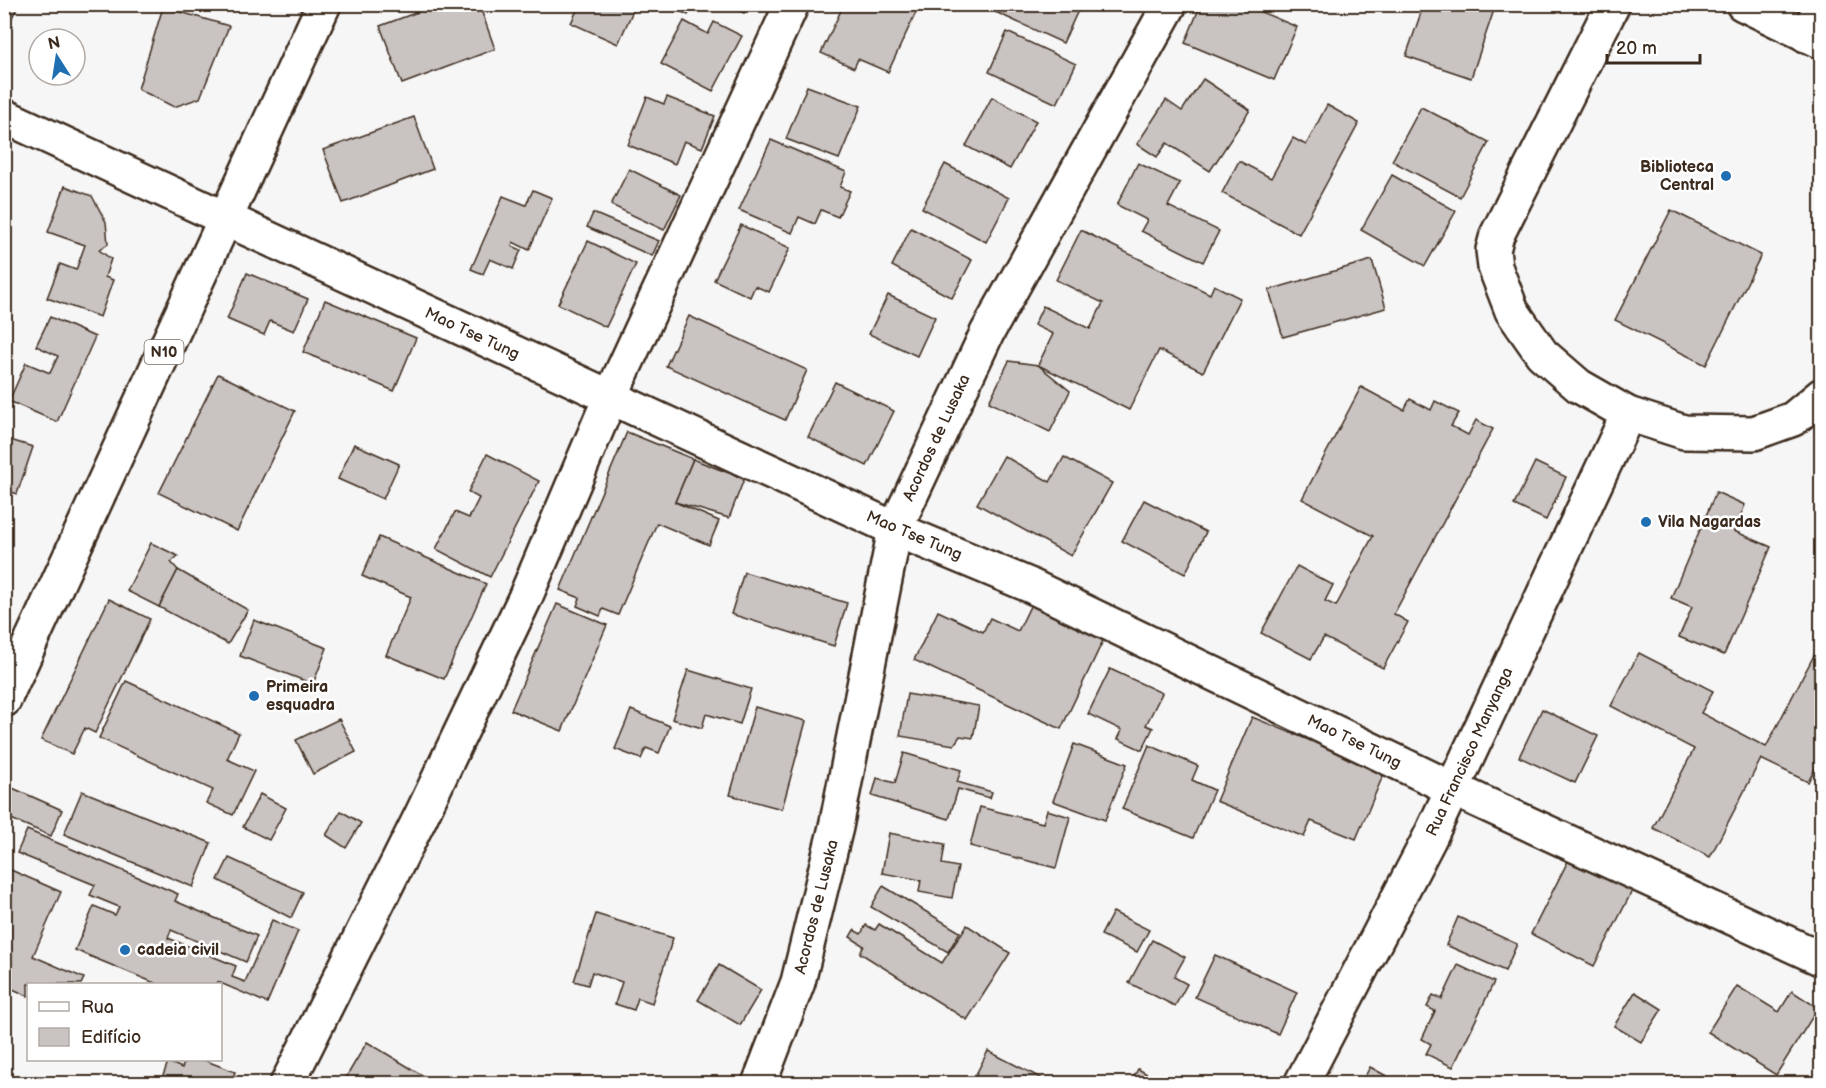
<svg xmlns="http://www.w3.org/2000/svg" width="1826" height="1088" viewBox="0 0 1826 1088" font-family="'Balsamiq Sans',sans-serif">
<style>
.building{fill:#c9c3c1;stroke:#3b2a1e;stroke-width:1.5}
.lines{fill:none;stroke-linecap:round;stroke-linejoin:round}
.minor-casing{stroke:#3b2a1e;stroke-width:38}
.major-casing{stroke:#3b2a1e;stroke-width:38}
.minor{stroke:#fff;stroke-width:33}
.major{stroke:#fff;stroke-width:33}
.poi-dot{fill:#1f6fb2;stroke:#fff;stroke-width:2}
.labels{text-anchor:middle;dominant-baseline:central;stroke-width:5;stroke-linejoin:round;paint-order:stroke}
.shield{fill:#fff;stroke:#766a62;stroke-width:1.5}
.shield-label{font-size:15px;font-weight:bold;fill:#3b2a1e}
.poi-label{font-size:16px;font-weight:bold;fill:#3b2a1e;stroke:#fff;text-anchor:start}
.street-label{font-size:16px;fill:#3b2a1e;stroke:#fff}
</style>
<rect width="100%" height="100%" fill="#f7f6f6"/>
<filter id="ink" filterUnits="userSpaceOnUse"><feTurbulence type="fractalNoise" baseFrequency=".0167" numOctaves="2"/><feDisplacementMap in="SourceGraphic" scale="12" xChannelSelector="R" yChannelSelector="G"/><feConvolveMatrix kernelMatrix="1 2 1 2 8 2 1 2 1" color-interpolation-filters="sRGB"/></filter>
<g filter="url(#ink)">
<g class="building">
<path d="M4,4H19L4,33Z"/>
<path d="M439,4H479L495,49L402,84L380,26Z"/>
<path d="M580,4H636L618,44L571,23Z"/>
<path d="M665,4H693L688,15Z"/>
<path d="M726,4H748L744,13Z"/>
<path d="M844,4L919,6L888,72L858,59L854,68L821,53Z"/>
<path d="M978,4H1081L1063,43Z"/>
<path d="M1201,4H1242L1297,27L1274,80L1185,43Z"/>
<path d="M1424,4H1496L1471,78L1406,56Z"/>
<path d="M163,7L229,26L200,98L174,107L138,89Z"/>
<path d="M684,21L708,34L714,22L742,36L713,91L661,64Z"/>
<path d="M1007,32L1076,64L1057,104L989,72Z"/>
<path d="M1203,79L1250,110L1210,171L1167,143L1157,157L1137,144L1166,100L1182,111Z"/>
<path d="M807,86L861,106L839,159L786,139Z"/>
<path d="M647,97L664,104L667,97L715,116L702,148L684,141L675,164L628,145Z"/>
<path d="M992,97L1036,121L1010,169L966,146Z"/>
<path d="M1327,105L1359,123L1299,234L1222,193L1239,161L1271,178L1293,138L1306,145Z"/>
<path d="M1421,107L1489,142L1460,197L1392,161Z"/>
<path d="M414,117L433,169L343,203L323,150Z"/>
<path d="M771,140L846,172L840,187L850,191L838,217L821,210L815,224L799,217L792,233L739,210Z"/>
<path d="M1138,163L1180,183L1168,206L1219,231L1203,262L1141,231L1147,220L1117,205Z"/>
<path d="M945,164L1009,198L986,242L922,208Z"/>
<path d="M629,169L681,195L664,230L611,205Z"/>
<path d="M1392,175L1456,211L1425,266L1361,230Z"/>
<path d="M65,186L92,196L106,222L108,244L99,250L111,259L105,277L113,280L100,317L47,298L60,264L76,270L85,245L48,232Z"/>
<path d="M533,190L552,198L529,250L513,242L512,246L521,250L513,269L490,259L483,274L471,269L503,196L526,205Z"/>
<path d="M1671,210L1761,255L1706,365L1615,320Z"/>
<path d="M593,213L659,241L652,256L587,227Z"/>
<path d="M741,225L790,248L769,292L755,286L750,297L714,280Z"/>
<path d="M911,228L972,260L952,298L892,266Z"/>
<path d="M1081,230L1210,294L1214,285L1240,298L1203,372L1159,350L1129,410L1038,365L1053,334L1034,325L1043,306L1090,329L1103,303L1056,280Z"/>
<path d="M588,241L636,264L606,327L558,304Z"/>
<path d="M1372,260L1386,308L1283,337L1269,290Z"/>
<path d="M247,273L308,299L294,331L270,321L264,335L227,319Z"/>
<path d="M888,295L935,317L917,356L869,334Z"/>
<path d="M325,300L416,338L394,391L303,352Z"/>
<path d="M689,316L807,370L785,420L666,366Z"/>
<path d="M50,317L95,337L57,422L9,401L26,363L50,373L58,356L36,346Z"/>
<path d="M1009,361L1038,365L1070,391L1050,432L989,402Z"/>
<path d="M218,374L295,411L237,531L159,493Z"/>
<path d="M835,382L894,411L867,466L808,437Z"/>
<path d="M1361,387L1404,410L1410,399L1431,410L1435,401L1459,413L1451,426L1468,435L1476,420L1493,429L1394,614L1408,622L1383,668L1324,637L1311,659L1261,633L1297,566L1333,585L1325,601L1336,606L1373,536L1302,499Z"/>
<path d="M627,432L693,459L675,502L719,521L709,545L657,523L618,615L603,609L600,616L577,606L580,598L560,590Z"/>
<path d="M4,438L33,447L17,494L4,489Z"/>
<path d="M354,444L399,464L383,499L338,479Z"/>
<path d="M487,454L539,481L490,577L436,549L455,512L469,518L479,498L468,492Z"/>
<path d="M1004,456L1050,482L1064,457L1112,483L1071,556L977,504Z"/>
<path d="M693,459L744,479L729,518L675,502Z"/>
<path d="M1535,462L1566,477L1546,520L1514,505Z"/>
<path d="M1716,492L1745,505L1734,531L1771,547L1724,655L1679,637L1692,607L1671,598Z"/>
<path d="M1144,500L1206,532L1185,574L1122,541Z"/>
<path d="M379,537L486,584L444,679L386,655L411,597L362,576Z"/>
<path d="M151,543L178,556L171,562L178,570L159,607L127,591Z"/>
<path d="M178,570L248,610L228,644L159,607Z"/>
<path d="M744,572L847,603L834,646L731,614Z"/>
<path d="M1036,594L1109,628L1061,729L914,660L938,611L983,632L990,618L1018,631Z"/>
<path d="M109,599L150,619L95,733L85,728L72,754L41,740Z"/>
<path d="M557,604L607,625L562,731L511,710Z"/>
<path d="M254,620L327,648L313,684L240,656Z"/>
<path d="M1822,640V756L1808,782L1761,759L1710,857L1653,828L1694,749L1611,706L1639,653L1713,691L1701,713L1766,747Z"/>
<path d="M1110,669L1162,693L1146,725L1153,728L1142,750L1118,739L1122,730L1088,714Z"/>
<path d="M688,670L751,689L740,724L706,714L702,728L672,719Z"/>
<path d="M126,681L239,733L227,759L254,771L233,815L206,803L213,790L99,738Z"/>
<path d="M907,694L979,706L973,738L960,736L954,745L900,736Z"/>
<path d="M755,707L806,721L782,809L730,795Z"/>
<path d="M1542,709L1598,736L1575,783L1519,757Z"/>
<path d="M631,710L670,726L659,753L646,748L641,759L615,749Z"/>
<path d="M1252,717L1385,771L1356,839L1311,821L1304,837L1216,801Z"/>
<path d="M339,719L356,752L313,774L296,740Z"/>
<path d="M1074,744L1127,764L1105,820L1053,801Z"/>
<path d="M1149,745L1198,766L1192,780L1214,790L1193,838L1122,809Z"/>
<path d="M904,753L961,770L957,782L992,792L990,798L958,789L949,819L872,796L877,778L895,783Z"/>
<path d="M8,786L62,810L51,836L4,816V793Z"/>
<path d="M82,791L211,843L193,887L64,834Z"/>
<path d="M260,794L286,808L269,840L243,827Z"/>
<path d="M980,807L1043,823L1047,810L1070,817L1056,868L970,846Z"/>
<path d="M341,811L361,823L346,848L326,835Z"/>
<path d="M27,830L178,894L175,901L257,936L246,962L171,930L168,938L236,966L232,977L245,982L272,920L298,931L267,1003L218,982L217,984H157L75,950L94,906L115,915L119,907L90,895L95,885L17,853Z"/>
<path d="M889,833L945,844L942,864L958,867L952,898L919,892L921,880L882,873Z"/>
<path d="M1570,857L1633,889L1594,966L1531,934Z"/>
<path d="M229,858L303,892L291,918L218,880Z"/>
<path d="M4,867L61,892L33,956L84,978L81,984H28V996L4,985Z"/>
<path d="M883,886L960,932L948,952L871,907Z"/>
<path d="M1113,912L1149,930L1137,952L1101,935Z"/>
<path d="M596,914L673,938L652,1003L638,998L634,1010L615,1004L622,982L592,972L588,985L574,981Z"/>
<path d="M1458,917L1517,944L1505,971L1446,945Z"/>
<path d="M879,924L942,963L967,925L1010,953L967,1020L860,953L864,946L850,937L854,930L861,934L866,925L875,930Z"/>
<path d="M1152,940L1185,957L1174,977L1187,984L1175,1006L1129,983Z"/>
<path d="M1215,955L1297,992L1278,1034L1195,997Z"/>
<path d="M719,965L761,990L740,1025L698,1000Z"/>
<path d="M1458,965L1494,982L1453,1067L1426,1054L1431,1044L1422,1039L1435,1011L1427,1007L1433,995L1442,999Z"/>
<path d="M1737,986L1779,1012L1792,991L1818,1008L1776,1075L1708,1032Z"/>
<path d="M1635,992L1662,1009L1641,1042L1614,1026Z"/>
<path d="M367,1042L437,1084H353L345,1079Z"/>
<path d="M988,1051L1043,1079L1041,1084H971Z"/>
<path d="M185,1060H204L235,1072L231,1084H160L168,1062L182,1068Z"/>
<path d="M1370,1067L1401,1084H1361Z"/>
<path d="M1138,1069L1165,1084H1130Z"/>
</g>
<g class="lines">
<defs>
<g id="minor">
<path d="M1613,4L1497,235L1493,250L1495,267L1512,311L1542,354L1579,386L1628,414L1684,432L1754,433L1793,419L1822,395"/>
<path d="M1743,4L1822,42"/>
<path d="M1806,35L1822,6"/>
<path d="M4,116L895,529L1029,585L1453,789L1822,959"/>
<path d="M287,1084L420,818L525,598L610,398L792,4"/>
<path d="M759,1084L798,982L836,827L895,529L987,333L1170,4"/>
<path d="M1301,1084L1430,837L1628,414"/>
</g>
<path id="major" d="M4,700L324,4"/>
</defs>
<use href="#minor" class="minor-casing"/>
<use href="#major" class="major-casing"/>
<use href="#minor" class="minor"/>
<use href="#major" class="major"/>
</g>
</g>
<g class="poi-dot">
<circle cx="1726" cy="176" r="6"/>
<circle cx="1646" cy="522" r="6"/>
<circle cx="254" cy="696" r="6"/>
<circle cx="125" cy="950" r="6"/>
</g>
<g class="labels">
<rect class="shield" x="144.5" y="340" width="39" height="24" rx="4.5"/>
<g class="shield-label">
<text x="164" y="352">N10</text>
</g>
<g class="poi-label">
<text x="1714" y="167" text-anchor="end">Biblioteca<tspan x="1714" dy="18">Central</tspan></text>
<text x="1658" y="522">Vila Nagardas</text>
<text x="266" y="687">Primeira<tspan x="266" dy="18">esquadra</tspan></text>
<text x="137" y="950">cadeia civil</text>
</g>
<g class="street-label">
<text transform="translate(472 334) rotate(25)">Mao Tse Tung</text>
<text transform="translate(937 438) rotate(-65)">Acordos de Lusaka</text>
<text transform="translate(914 536) rotate(23)">Mao Tse Tung</text>
<text transform="translate(1354 742) rotate(26)">Mao Tse Tung</text>
<text transform="translate(1470 752) rotate(-65)">Rua Francisco Manyanga</text>
<text transform="translate(817 907) rotate(-76)">Acordos de Lusaka</text>
</g>
</g>
<rect width="1826" height="1088" fill="none" stroke="#fff" stroke-width="24"/>
<rect x="12" y="12" width="1802" height="1064" fill="none" stroke="#3b2a1e" stroke-width="2" filter="url(#ink)"/>
<rect x="27" y="983" width="195" height="78" fill="#ffffff" stroke="#b1aaa5" stroke-width="1.5"/>
<rect x="39" y="1002" width="30" height="9" fill="#ffffff" stroke="#b1aaa5" stroke-width="1.5"/>
<text x="81" y="1013" font-size="18" fill="#3b2a1e">Rua</text>
<rect x="39" y="1028" width="30" height="18" fill="#c9c3c1" stroke="#b1aaa5" stroke-width="1.5"/>
<text x="81" y="1043" font-size="18" fill="#3b2a1e">Edifício</text>
<g transform="translate(57 57) rotate(348)"><circle r="28" fill="#ffffff" stroke="#b1aaa5" stroke-width="1.5"/>
<path d="M0-4.5L10 22L0 15L-10 22Z" fill="#1f6fb2"/>
<text y="-9" font-size="16" font-weight="bold" text-anchor="middle" fill="#3b2a1e">N</text>
</g>
<path d="M1607 54v9h93v-9" fill="none" stroke="#3b2a1e" stroke-width="3"/>
<text x="1616" y="54" font-size="18" fill="#3b2a1e" stroke="#ffffff" stroke-width="4.5" paint-order="stroke">20 m</text>
</svg>
